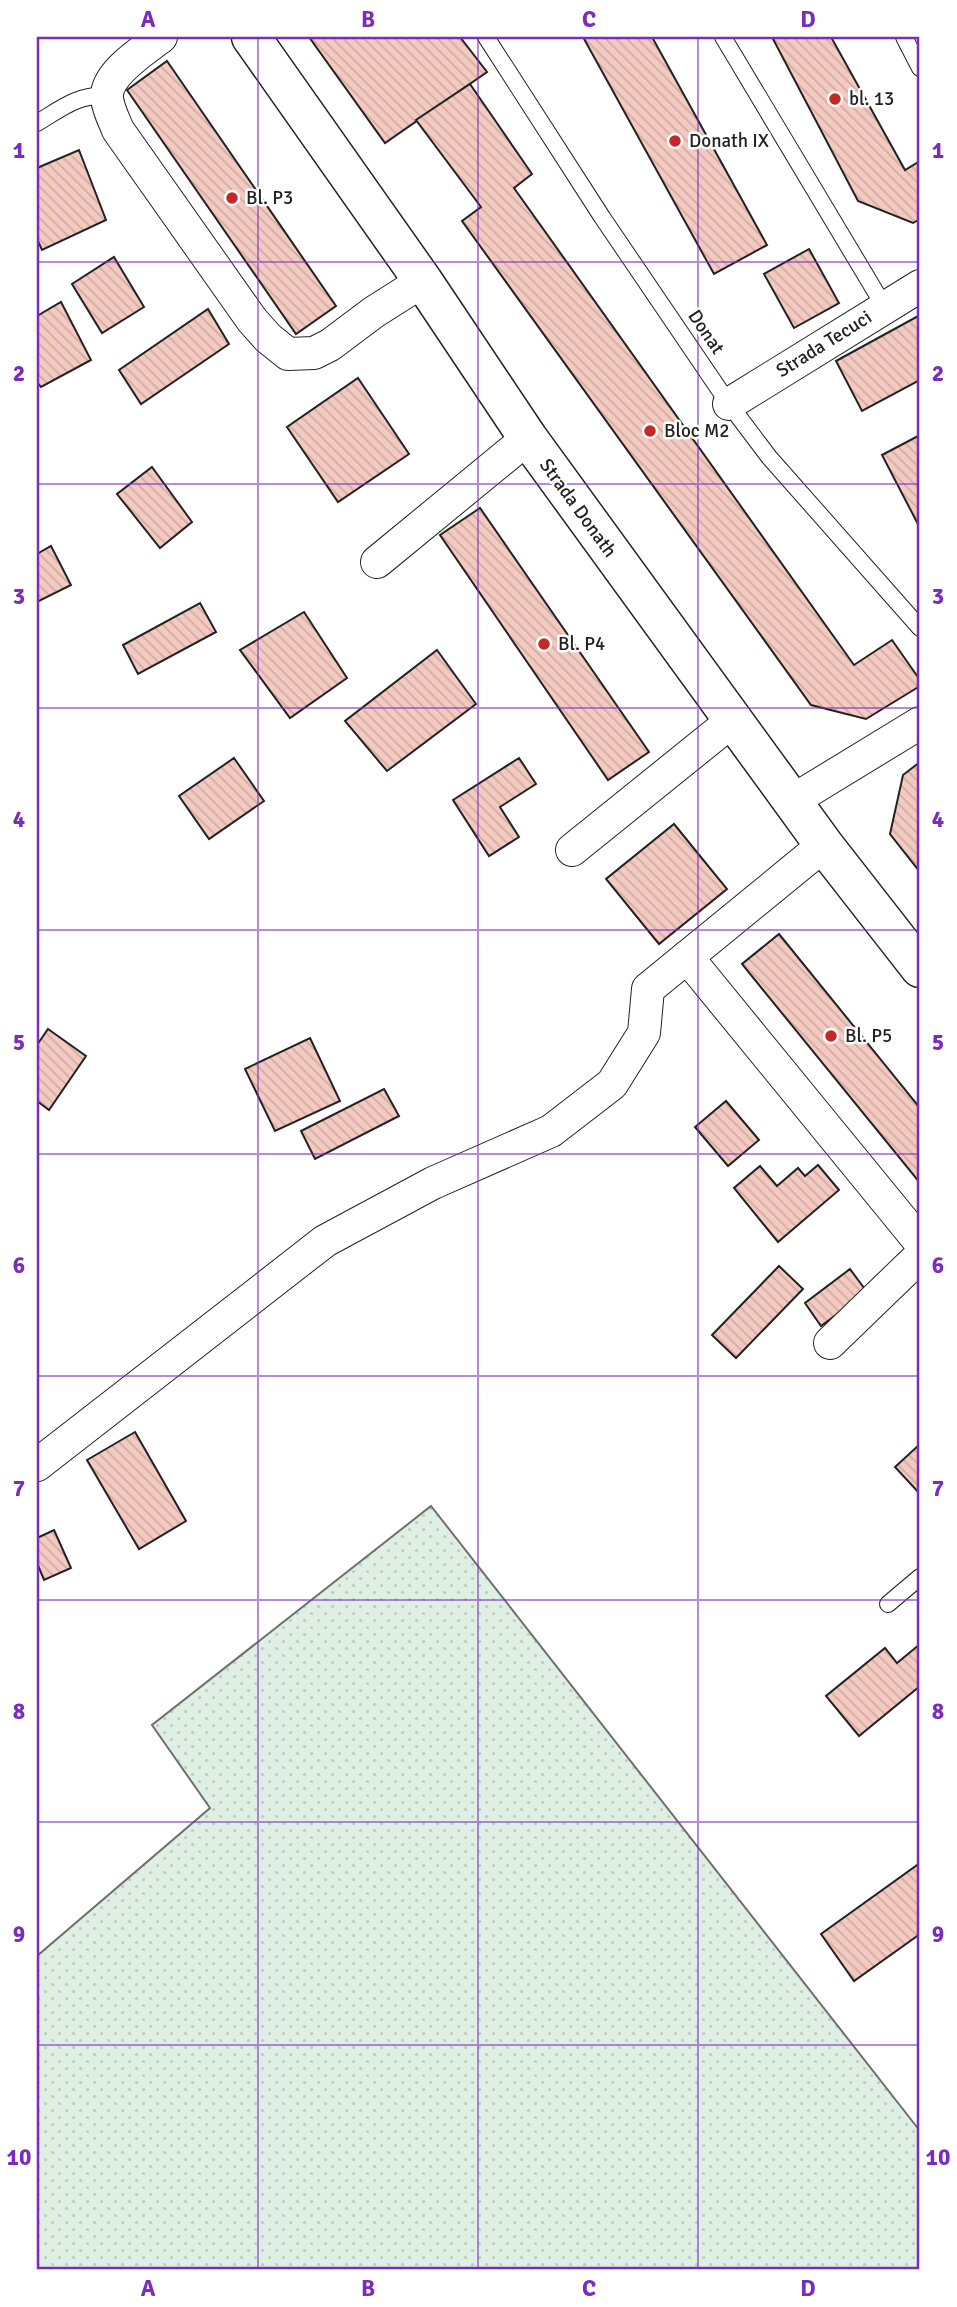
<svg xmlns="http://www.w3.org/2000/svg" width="957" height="2307" viewBox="0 0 957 2307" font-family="Signika,sans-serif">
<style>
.grass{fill:url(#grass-dots);stroke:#6f6f6f;stroke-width:2}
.building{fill:url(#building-back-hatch);stroke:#222;stroke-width:2}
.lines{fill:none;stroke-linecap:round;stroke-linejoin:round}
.service-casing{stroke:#222;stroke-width:18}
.minor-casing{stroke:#222;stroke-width:34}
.secondary-casing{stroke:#222;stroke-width:41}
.service{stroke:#fff;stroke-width:16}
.minor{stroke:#fff;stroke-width:32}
.secondary{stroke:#fff;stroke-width:38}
.grid{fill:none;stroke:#7b2cbf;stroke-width:2;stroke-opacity:0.55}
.poi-dot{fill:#c62828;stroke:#fff;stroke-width:2.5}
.labels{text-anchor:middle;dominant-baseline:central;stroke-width:5;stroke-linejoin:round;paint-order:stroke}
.poi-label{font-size:19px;fill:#222;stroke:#fff;text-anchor:start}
.street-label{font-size:19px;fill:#222;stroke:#fff}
.neatline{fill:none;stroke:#7b2cbf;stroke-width:2.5}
.grid-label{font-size:23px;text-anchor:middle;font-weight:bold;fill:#7b2cbf}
</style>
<defs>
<pattern id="grass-dots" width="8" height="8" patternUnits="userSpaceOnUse" patternTransform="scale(1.75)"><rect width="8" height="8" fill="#e0efe3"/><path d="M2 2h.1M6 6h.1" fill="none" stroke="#c0cdc2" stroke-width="1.8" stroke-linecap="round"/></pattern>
<pattern id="building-back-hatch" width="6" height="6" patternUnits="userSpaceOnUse" patternTransform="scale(1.75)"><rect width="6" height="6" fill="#f3c9c0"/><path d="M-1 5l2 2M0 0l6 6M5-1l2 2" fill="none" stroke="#d0aca5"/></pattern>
</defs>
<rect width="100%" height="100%" fill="#fff"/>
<path class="grass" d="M431,1506L920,2131V2270H37V1956L210,1808L152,1725Z"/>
<g class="building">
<path d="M309,37H460L487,72L385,143Z"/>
<path d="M583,37H652L767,245L714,274Z"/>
<path d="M772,37H831L905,170L920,161V219L913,223L858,201Z"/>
<path d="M167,61L336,306L296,334L127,90Z"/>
<path d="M470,84L532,174L514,188L854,665L892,640L920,680V686L866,719L811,705L462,221L481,207L416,120Z"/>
<path d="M79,150L106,220L42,250L37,239V168Z"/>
<path d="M809,249L839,303L794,328L764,274Z"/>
<path d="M114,257L144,307L102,333L72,284Z"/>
<path d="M61,302L91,360L41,387L37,382V316Z"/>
<path d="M208,309L229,344L141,404L119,370Z"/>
<path d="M920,315V380L862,411L836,361Z"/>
<path d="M358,378L409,454L338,502L287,427Z"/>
<path d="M920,435V528L882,455Z"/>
<path d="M152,467L192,522L160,548L117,494Z"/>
<path d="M480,508L649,752L608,780L440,535Z"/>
<path d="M51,546L71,585L37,602V554Z"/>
<path d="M200,603L216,632L138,674L123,645Z"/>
<path d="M304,612L347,678L290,718L240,650Z"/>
<path d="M437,650L476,704L387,771L345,721Z"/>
<path d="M234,758L264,801L209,839L179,796Z"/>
<path d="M519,758L536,784L500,807L519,837L489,856L453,800Z"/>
<path d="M920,762V872L890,834L903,775Z"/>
<path d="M674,824L727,889L659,944L606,879Z"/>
<path d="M779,934L920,1108V1183L742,964Z"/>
<path d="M48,1029L86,1056L49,1110L37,1101V1045Z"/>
<path d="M310,1038L340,1101L275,1131L245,1069Z"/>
<path d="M384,1089L399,1116L315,1159L301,1131Z"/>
<path d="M726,1101L759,1140L728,1166L695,1127Z"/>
<path d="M818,1165L839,1190L778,1242L734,1188L760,1166L777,1186L798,1168L805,1176Z"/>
<path d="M779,1266L803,1289L736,1358L712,1335Z"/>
<path d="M850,1269L867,1292L821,1326L805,1303Z"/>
<path d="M135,1432L186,1521L139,1549L87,1460Z"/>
<path d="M920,1444V1494L895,1467Z"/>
<path d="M54,1530L71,1568L44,1580L37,1563V1538Z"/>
<path d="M920,1644V1686L859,1736L826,1696L885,1648L897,1663Z"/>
<path d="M920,1863V1934L854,1981L821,1934Z"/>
</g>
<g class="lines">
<defs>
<g id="service">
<path d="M486,37L602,217L729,404L769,457L920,628"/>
<path d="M723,37L884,306"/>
<path d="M904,37L920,68"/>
<path d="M37,123C59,110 79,93 107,96"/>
<path d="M888,1604L920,1577"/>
</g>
<g id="minor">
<path d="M161,37C144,50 105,74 107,98C108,109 114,120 118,130L252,320L268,338L288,354L314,353L330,345L374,312L423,281"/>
<path d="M729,404L920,286"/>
<path d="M377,562L528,438"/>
<path d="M792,801L920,723"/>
<path d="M572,850L732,721"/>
<path d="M687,957L920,1242"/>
<path d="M830,1343L920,1256"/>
<path d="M37,1465L325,1241L433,1183L551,1131L612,1084L644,1033L648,989L824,845"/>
</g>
<path id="secondary" d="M251,37L423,281L528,438L824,845L920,968"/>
</defs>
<use href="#service" class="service-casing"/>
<use href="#minor" class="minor-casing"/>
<use href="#secondary" class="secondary-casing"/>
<use href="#service" class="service"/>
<use href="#minor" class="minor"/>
<use href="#secondary" class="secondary"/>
</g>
<path class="grid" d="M258,37V2270M478,37V2270M698,37V2270M37,262H920M37,484H920M37,708H920M37,930H920M37,1154H920M37,1376H920M37,1600H920M37,1822H920M37,2045H920"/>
<g class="poi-dot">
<circle cx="835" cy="99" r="7"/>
<circle cx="675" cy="141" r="7"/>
<circle cx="232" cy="198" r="7"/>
<circle cx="650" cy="431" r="7"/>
<circle cx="544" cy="644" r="7"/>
<circle cx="831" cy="1036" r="7"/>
</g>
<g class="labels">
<g class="poi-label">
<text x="849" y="99">bl. 13</text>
<text x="689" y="141">Donath IX</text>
<text x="246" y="198">Bl. P3</text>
<text x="664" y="431">Bloc M2</text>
<text x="558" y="644">Bl. P4</text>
<text x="845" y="1036">Bl. P5</text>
</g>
<g class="street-label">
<text transform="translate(706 332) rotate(56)">Donat</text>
<text transform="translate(824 344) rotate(-32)">Strada Tecuci</text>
<text transform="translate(578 508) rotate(54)">Strada Donath</text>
</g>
</g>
<rect width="957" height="2307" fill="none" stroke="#ffffff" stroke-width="77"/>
<rect x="38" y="38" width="880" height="2230" class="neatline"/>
<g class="grid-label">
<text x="148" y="27">A</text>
<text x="368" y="27">B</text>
<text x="589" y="27">C</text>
<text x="808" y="27">D</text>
<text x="19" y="158">1</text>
<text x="938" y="158">1</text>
<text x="19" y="381">2</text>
<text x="938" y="381">2</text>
<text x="19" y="604">3</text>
<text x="938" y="604">3</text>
<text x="19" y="827">4</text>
<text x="938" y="827">4</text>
<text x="19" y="1050">5</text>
<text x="938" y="1050">5</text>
<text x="19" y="1273">6</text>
<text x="938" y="1273">6</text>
<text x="19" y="1496">7</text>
<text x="938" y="1496">7</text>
<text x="19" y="1719">8</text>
<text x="938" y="1719">8</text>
<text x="19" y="1942">9</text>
<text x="938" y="1942">9</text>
<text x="19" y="2165">10</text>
<text x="938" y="2165">10</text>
<text x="148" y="2296">A</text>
<text x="368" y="2296">B</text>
<text x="589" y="2296">C</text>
<text x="808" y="2296">D</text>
</g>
</svg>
